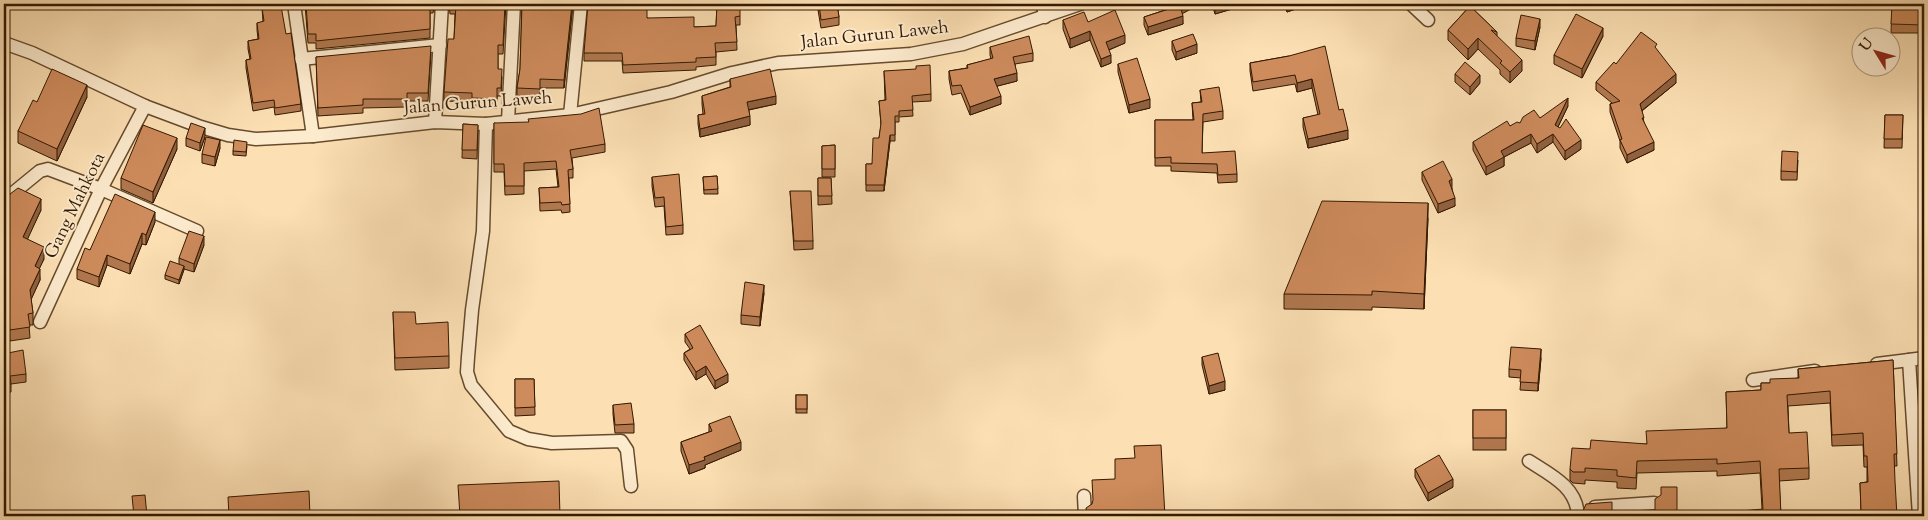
<svg xmlns="http://www.w3.org/2000/svg" width="1928" height="520" viewBox="0 0 1928 520" font-family="'Sorts Mill Goudy',serif">
<style>
.lines{fill:none;stroke-linecap:round;stroke-linejoin:round}
.minor-casing{stroke:#664b2d;stroke-width:15}
.minor{stroke:#fdebce;stroke-width:12}
.wall{fill:#b1784f;stroke:#341900}
.shaded-wall{fill:#906140;stroke:#341900}
.building{fill:#ce8b5c;stroke:#341900}
.labels{text-anchor:middle;dominant-baseline:central;stroke-width:4;stroke-linejoin:round;paint-order:stroke}
.street-label{font-size:18px;fill:#341900;stroke:#fdebce}
</style>
<rect width="100%" height="100%" fill="#fce0b4"/>
<filter id="stains"><feTurbulence type="fractalNoise" baseFrequency=".004" numOctaves="4"/><feColorMatrix values="0 0 0 0 .2 0 0 0 0 .09 0 0 0 0 .02 0 0 0 .5 -.17"/></filter>
<radialGradient id="worn" r=".72"><stop offset=".6" stop-color="#630" stop-opacity="0"/><stop offset="1" stop-color="#630" stop-opacity=".3"/></radialGradient>
<g class="lines">
<defs>
<g id="minor">
<path d="M294,4L313,136"/>
<path d="M1043,4L1045,17"/>
<path d="M1411,4L1428,20"/>
<path d="M4,43L32,53L145,106L201,127L228,135L256,139L313,136L435,122L486,124L570,115L671,92L732,73L778,63L911,54L963,44L1080,4"/>
<path d="M301,59L440,45"/>
<path d="M570,115L581,4"/>
<path d="M508,121L514,4"/>
<path d="M435,122L442,4"/>
<path d="M486,124L483,231L472,310L468,357L467,372L471,385L509,431L528,439L552,443L621,441L627,450L631,486"/>
<path d="M7,198L40,171L48,169L101,189L197,231"/>
<path d="M40,322L101,189L145,106"/>
<path d="M1877,364L1909,360"/>
<path d="M1753,380L1815,371"/>
<path d="M1529,461C1551,475 1577,487 1578,516"/>
<path d="M1084,496L1085,516"/>
<path d="M1595,507L1654,503"/>
<path d="M1919,516L1909,360L1924,358"/>
</g>
</defs>
<use href="#minor" class="minor-casing"/>
<use href="#minor" class="minor"/>
</g>
<g class="wall">
<path d="M305,4H435L433,13H430V38L316,49V43H308Z"/>
<path d="M449,4H506L503,54H498V69L502,77L501,96H497V108L472,107V102L444,101V92L454,39L455,14H450Z"/>
<path d="M522,4H573L564,88H540V97H517V88L520,69Z"/>
<path d="M717,4L740,16V25H736L737,50L716,52V65L696,67V70L623,73L622,61H584V53L647,18L694,27L716,26Z"/>
<path d="M817,4H837L839,17V25L821,28Z"/>
<path d="M1164,4H1200L1182,13L1183,24L1148,35L1144,25V17L1168,9Z"/>
<path d="M1212,4H1232V9L1215,14Z"/>
<path d="M1284,4H1310L1287,12Z"/>
<path d="M1445,4H1457L1452,10Z"/>
<path d="M1892,4H1924V33H1891Z"/>
<path d="M1470,6L1497,32V37L1522,71L1510,83L1500,74V70L1478,49L1468,60L1448,40V30Z"/>
<path d="M262,8L286,34L301,104V111L275,115L274,107L253,111L246,68V60L250,59L248,49V41L258,39L257,30V23L263,22Z"/>
<path d="M1063,20L1088,22L1125,43L1109,50L1111,63L1101,67L1090,40L1070,48L1063,29Z"/>
<path d="M1540,27L1535,50L1516,46V38Z"/>
<path d="M1603,36L1582,78L1554,64V55Z"/>
<path d="M1172,41L1197,53L1176,60L1172,50Z"/>
<path d="M990,47L1033,53V61L1015,64L1017,81L997,86L1001,104L970,115L961,93L952,95L949,79V71L967,68V65L991,59L990,55Z"/>
<path d="M1657,50L1676,83L1642,111L1644,123L1654,150L1627,163L1620,148V141L1610,112V104L1612,103L1596,90V82L1616,64Z"/>
<path d="M431,54L428,101H407V107L363,108V113L318,116L316,57Z"/>
<path d="M1289,56L1339,110L1348,139L1308,148L1303,127V118L1318,115L1312,88L1297,92L1295,84L1253,91L1250,71V63Z"/>
<path d="M1118,64L1150,108L1129,113L1118,72Z"/>
<path d="M884,71L931,94V101L912,102L913,116L899,117V122H895V141H890L884,191H866V164H872L879,138L881,125L879,101L885,100Z"/>
<path d="M1455,74L1480,83L1470,95L1455,82Z"/>
<path d="M730,79L776,104L749,110L750,125L700,137L698,124V115L703,114L702,104V96L730,87Z"/>
<path d="M1200,90L1223,111V119L1203,122L1202,153L1237,174V182L1218,183L1217,173L1171,171V166H1155V120H1193L1192,103L1201,102Z"/>
<path d="M87,97L57,161L18,143V131L37,102Z"/>
<path d="M1568,106L1558,127L1581,149L1565,160L1553,142L1537,153L1531,143L1504,157V166L1486,175L1473,150V142L1510,126L1540,118Z"/>
<path d="M1885,115H1903L1902,148H1884Z"/>
<path d="M494,123L605,144V152L572,158L573,169V178H569L570,212L562,213L561,210L540,211L539,188L558,187L556,169L524,171V194L505,195L504,172H494Z"/>
<path d="M463,124L478,125L477,159L462,158Z"/>
<path d="M205,137L200,151L186,146V138Z"/>
<path d="M835,145V177H822V146Z"/>
<path d="M247,146L246,156L233,155V151Z"/>
<path d="M220,148L215,166L202,163V154Z"/>
<path d="M177,149L153,203L121,189V178Z"/>
<path d="M1798,160L1797,180H1781V171Z"/>
<path d="M1422,172L1452,188L1455,206L1438,213L1422,180Z"/>
<path d="M717,176L718,194H704L703,177Z"/>
<path d="M652,177L683,225V234L666,235L664,206L655,207L652,186Z"/>
<path d="M818,178H831L832,204L818,205Z"/>
<path d="M790,191L813,241V249L794,250Z"/>
<path d="M4,207L41,210L27,239L44,259L39,268L40,280L31,299L33,313V325H29L30,338L10,341L4,304Z"/>
<path d="M1428,218L1424,309L1372,307V310L1284,309V294Z"/>
<path d="M155,222L146,245L142,244L130,274L107,265L99,287L77,279V269L90,250Z"/>
<path d="M204,245L194,272L184,269L179,284L165,279V275L179,264V258Z"/>
<path d="M764,293L760,326L741,324V315Z"/>
<path d="M393,312L416,324L449,356V368L395,370Z"/>
<path d="M685,334L728,382L715,389L706,374L696,380L684,360V353L690,349L685,342Z"/>
<path d="M4,356L26,374V382L11,384V392L4,393Z"/>
<path d="M1202,357L1225,390L1209,394L1202,365Z"/>
<path d="M1920,357H1924V424H1923Z"/>
<path d="M1541,358L1538,391L1520,390L1521,378L1509,377V369Z"/>
<path d="M1893,360L1897,466H1894L1861,511L1860,483L1867,482V467H1864L1863,445L1832,446L1830,403L1788,406L1789,433L1809,468V479L1779,481L1781,516L1762,509L1760,473L1717,476V471L1637,473L1636,489L1617,488V482L1585,480V484L1573,483L1570,480V469L1590,449L1646,444L1727,428L1726,392L1761,390V383H1770L1798,378V369Z"/>
<path d="M515,379H534L535,415L515,416Z"/>
<rect x="796" y="395" width="11" height="18"/>
<path d="M613,405L634,424V433H615L613,414Z"/>
<rect x="1473" y="410" width="33" height="40"/>
<path d="M709,424L741,450L705,465V468L689,474L681,451V442L709,432Z"/>
<path d="M1415,469L1453,487L1428,501L1415,477Z"/>
</g>
<g class="shaded-wall">
<path d="M572,4H573L564,88V80Z"/>
<path d="M1185,4H1200L1180,15V6Z"/>
<path d="M1223,4H1232V9L1215,14V6Z"/>
<path d="M1255,4H1264L1255,7Z"/>
<path d="M1287,4H1310L1287,12Z"/>
<path d="M1452,4H1457L1452,10Z"/>
<path d="M1183,16V24L1148,35V27Z"/>
<path d="M1540,19V27L1535,50V41Z"/>
<path d="M1603,28V36L1582,78V69Z"/>
<path d="M1090,31V40L1070,48V39Z"/>
<path d="M1125,35V43L1106,51V42Z"/>
<path d="M1478,38V49L1468,60V49Z"/>
<path d="M1197,44V53L1176,60V52Z"/>
<path d="M1111,55V63L1101,67V59Z"/>
<path d="M1522,60V71L1510,83V72Z"/>
<path d="M1017,73V81L994,87V79Z"/>
<path d="M1676,74V83L1640,112V104Z"/>
<path d="M1480,75V83L1470,95V87Z"/>
<path d="M1312,79V88L1297,92V83Z"/>
<path d="M87,85V97L57,161V149Z"/>
<path d="M776,96V104L747,110V102Z"/>
<path d="M1001,96V104L970,115V107Z"/>
<path d="M1568,98V106L1555,133V125Z"/>
<path d="M1150,99V108L1129,113V105Z"/>
<path d="M750,116V125L700,137V129Z"/>
<path d="M205,128V137L200,151V143Z"/>
<path d="M1348,130V139L1308,148V139Z"/>
<path d="M1531,134V143L1504,157V166L1486,175V167L1501,151Z"/>
<path d="M1553,134V142L1537,153V144Z"/>
<path d="M890,135V141L884,191V185Z"/>
<path d="M177,138V149L153,203V192Z"/>
<path d="M220,140V148L215,166V157Z"/>
<path d="M1581,140V149L1565,160V151Z"/>
<path d="M1654,142V150L1627,163V155Z"/>
<path d="M1452,179V188L1449,190V181Z"/>
<path d="M1455,198V206L1438,213V204Z"/>
<path d="M41,199V210L23,249V237Z"/>
<path d="M1428,203V218L1424,309V294Z"/>
<path d="M155,212V222L146,245V235Z"/>
<path d="M142,233V244L130,274V264Z"/>
<path d="M204,236V245L194,272V264Z"/>
<path d="M44,247V259L35,278V266Z"/>
<path d="M107,255V265L99,287V277Z"/>
<path d="M184,266V270L179,284V280Z"/>
<path d="M40,269V280L30,302V290Z"/>
<path d="M764,285V293L760,326V317Z"/>
<path d="M1541,349V358L1538,391V383Z"/>
<path d="M706,366V374L696,380V372Z"/>
<path d="M728,374V382L715,389V381Z"/>
<path d="M1225,381V390L1209,394V386Z"/>
<path d="M741,442V450L705,465V468L689,474V465L704,457Z"/>
<path d="M1453,479V487L1428,501V493Z"/>
</g>
<g class="building">
<path d="M306,4H433V5H430V29L316,41V34H308Z"/>
<path d="M450,4H505L503,45H498V69H502L501,88H497V99L472,98V93L444,92L448,39H454L456,5H450Z"/>
<path d="M522,4H572L564,80L540,79V89L517,88L520,69Z"/>
<path d="M588,4H647V18L694,17V27L716,26L717,4H740V16L735,17L737,42L715,43L716,57L696,58V62L623,65L622,53H584Z"/>
<path d="M819,4H837L839,17L821,20Z"/>
<path d="M1169,4H1185L1180,6L1183,16L1148,27L1144,17L1172,8Z"/>
<path d="M1214,4H1223L1215,6Z"/>
<path d="M1892,4H1924V25L1891,24Z"/>
<path d="M281,6L286,34L291,33L301,104L275,108L274,100L253,103L246,60L251,59L248,41L259,39L257,23L264,21L262,8Z"/>
<path d="M1470,6L1497,32L1491,30L1522,60L1510,72L1500,63L1502,61L1478,38L1468,49L1448,30Z"/>
<path d="M1115,10L1125,35L1106,42L1111,55L1101,59L1090,31L1070,39L1063,20L1084,12L1088,22Z"/>
<path d="M1576,14L1603,28L1582,69L1554,55Z"/>
<path d="M1521,15L1540,19L1535,41L1516,38Z"/>
<path d="M1641,32L1657,44L1655,47L1676,74L1640,104L1644,118H1642L1654,142L1627,155L1620,140L1622,139L1610,104L1620,101L1596,82L1614,62L1616,64Z"/>
<path d="M1193,34L1197,44L1176,52L1172,41Z"/>
<path d="M1029,36L1033,53L1013,57L1017,73L994,79L1001,96L970,107L961,85L952,86L949,71L968,68L967,65L993,58L990,47Z"/>
<path d="M431,46L428,93H407V99H363V105L318,108L316,57Z"/>
<path d="M1325,46L1339,110L1343,109L1348,130L1308,139L1303,118L1320,114L1312,79L1297,83L1295,75L1253,82L1250,63L1289,56Z"/>
<path d="M1137,58L1150,99L1129,105L1118,64Z"/>
<path d="M1465,62L1480,75L1470,87L1455,74Z"/>
<path d="M930,65L931,94L912,96L913,110L899,111V116H895V135H890L884,185H866V164H872L873,138H879L881,123L879,101L886,100L884,71L916,69V66Z"/>
<path d="M52,69L87,85L57,149L18,131L33,100L37,102Z"/>
<path d="M770,69L776,96L747,102L750,116L700,129L698,115L705,114L702,96L731,87L730,79Z"/>
<path d="M1219,87L1223,111L1203,114L1202,153L1235,151L1237,174L1218,175L1217,164L1171,163V157L1155,158V120H1194L1192,103L1202,102L1200,90Z"/>
<path d="M1568,98L1555,125L1560,128L1566,119L1581,140L1565,151L1553,134L1537,144L1531,134L1501,151L1504,157L1486,167L1473,142L1507,121L1510,126L1517,122L1520,123L1523,117L1534,110L1540,118Z"/>
<path d="M599,108L605,144L570,150L573,169L568,170L570,204L562,205L561,202L540,203L539,188L559,187L556,161L524,163V186H505L504,164H494V123L529,122L528,119L581,114Z"/>
<path d="M1885,115H1903L1902,139H1884Z"/>
<path d="M191,123L205,128L200,143L186,138Z"/>
<path d="M463,124L478,125L477,150H462Z"/>
<path d="M143,125L177,138L153,192L121,178Z"/>
<path d="M206,137L220,140L215,157L202,154Z"/>
<path d="M234,140L247,142L246,152L233,151Z"/>
<path d="M835,145V169H822V146Z"/>
<path d="M1782,151L1798,152L1797,172L1781,171Z"/>
<path d="M1443,161L1452,179L1449,181L1455,198L1438,204L1422,172Z"/>
<path d="M679,174L683,225L666,227L664,197L655,198L652,177Z"/>
<path d="M717,176L718,189L704,190L703,177Z"/>
<path d="M818,178H831L832,196H818Z"/>
<path d="M18,188L41,199L23,237L44,247L35,266L40,269L30,290L33,313L28,314L30,327L10,330L4,292V279L5,277H4V207L10,194Z"/>
<path d="M790,191H811L813,241H794Z"/>
<path d="M115,194L155,212L146,235L142,233L130,264L107,255L99,277L77,269L85,248L90,250Z"/>
<path d="M1322,201L1428,203L1424,294L1372,291V295L1284,294Z"/>
<path d="M189,231L204,236L194,264L179,258Z"/>
<path d="M170,261L184,266L179,280L165,275Z"/>
<path d="M745,282L764,285L760,317L741,315Z"/>
<path d="M393,312H415L416,324L448,322L449,356L395,358Z"/>
<path d="M700,325L728,374L715,381L706,366L696,372L684,353L693,348L685,334Z"/>
<path d="M1511,347L1541,349L1538,383L1520,382L1521,370L1509,369Z"/>
<path d="M23,350L26,374L10,376L11,384L4,385V356L8,355V353Z"/>
<path d="M1218,353L1225,381L1209,386L1202,357Z"/>
<path d="M1920,357H1924V410H1923Z"/>
<path d="M1893,360L1897,454H1894L1895,481L1897,516H1827L1826,513L1861,511L1860,483L1868,482L1867,456H1864L1863,433L1832,435L1830,391L1787,395L1789,433L1807,432L1809,468L1779,469L1781,516H1686L1763,509L1760,461L1717,464V459L1637,461L1636,478L1617,476V470L1585,468V472H1573L1570,469L1572,448L1590,449L1591,440L1647,444L1646,431L1727,428L1726,392L1761,390V383H1770V379L1799,378L1798,369Z"/>
<path d="M515,379H534L535,407L515,408Z"/>
<rect x="796" y="395" width="11" height="14"/>
<path d="M631,403L634,424L615,425L613,405Z"/>
<rect x="1473" y="410" width="33" height="28"/>
<path d="M730,416L741,442L704,457L705,460L689,465L681,442L712,431L709,424Z"/>
<path d="M1161,445L1165,516H1087L1086,508L1092,504L1093,500L1092,480L1115,479V459L1135,458L1134,446Z"/>
<path d="M1439,455L1453,479L1428,493L1415,469Z"/>
<path d="M559,481L560,516H460L458,485Z"/>
<path d="M1661,487H1677V516H1583V511L1586,504L1612,502V515L1655,512V499L1661,495Z"/>
<path d="M309,491L310,516H229L228,497Z"/>
<path d="M145,495L147,516H134L132,496Z"/>
<path d="M1338,511L1350,512L1349,516H1338Z"/>
</g>
<g class="labels">
<g class="street-label">
<text transform="translate(875 36) rotate(-6)">Jalan Gurun Laweh</text>
<text transform="translate(478 104) rotate(-4)">Jalan Gurun Laweh</text>
<text transform="translate(76 206) rotate(-64)">Gang Mahkota</text>
</g>
</g>
<rect width="1928" height="520" fill="none" stroke="#fce0b4" stroke-width="20"/>
<rect x="5" y="5" width="1918" height="510" fill="none" stroke="#341900" stroke-width="2.5"/>
<rect x="10" y="10" width="1908" height="500" fill="none" stroke="#341900"/>
<g transform="translate(1876 52) rotate(307)"><circle r="24" fill="#fdebce" stroke="#ad977c"/>
<path d="M0-4L9 19L0 12L-9 19Z" fill="#8f2418"/>
<text y="-8" font-size="14" font-weight="bold" text-anchor="middle" fill="#341900">U</text>
</g>
<rect width="100%" height="100%" filter="url(#stains)"/>
<rect width="100%" height="100%" fill="url(#worn)"/>
</svg>
